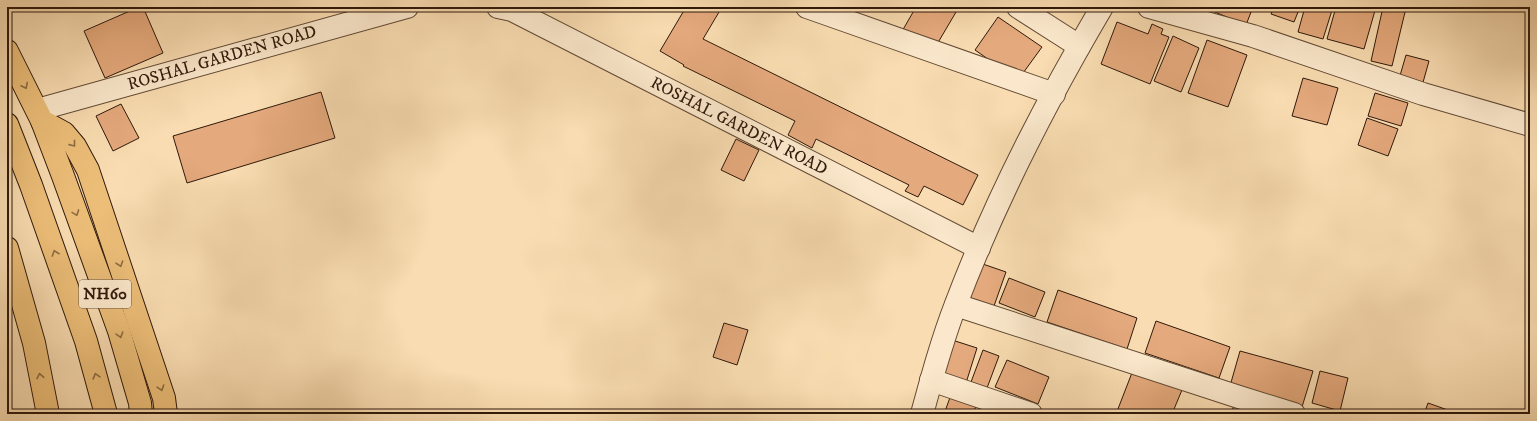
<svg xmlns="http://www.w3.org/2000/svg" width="1537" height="421" viewBox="0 0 1537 421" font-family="'IM FELL DW Pica',serif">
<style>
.building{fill:#e4a97c;stroke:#2f190b}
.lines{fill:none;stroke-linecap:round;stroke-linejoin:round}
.minor-casing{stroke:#624a34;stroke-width:24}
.major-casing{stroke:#2f190b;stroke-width:24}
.highway-casing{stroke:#2f190b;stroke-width:24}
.minor{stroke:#fbe8cc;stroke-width:22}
.major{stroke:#ecbe78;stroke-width:22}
.highway{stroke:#ecbe78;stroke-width:22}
.oneway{stroke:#8e6c42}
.labels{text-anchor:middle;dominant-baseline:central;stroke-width:4;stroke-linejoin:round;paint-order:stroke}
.shield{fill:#fbe8cc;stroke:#6c5745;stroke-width:1}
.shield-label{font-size:16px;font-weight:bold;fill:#2f190b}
.street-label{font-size:17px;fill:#2f190b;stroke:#fbe8cc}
</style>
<rect width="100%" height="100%" fill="#f9dcb1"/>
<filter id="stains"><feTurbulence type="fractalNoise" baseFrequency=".005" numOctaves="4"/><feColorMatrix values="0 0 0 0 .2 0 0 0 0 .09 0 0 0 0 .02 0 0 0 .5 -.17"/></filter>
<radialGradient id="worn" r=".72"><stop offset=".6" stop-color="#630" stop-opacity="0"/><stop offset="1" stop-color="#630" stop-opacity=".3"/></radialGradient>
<g class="building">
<path d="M139,7H143L163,53L105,78L84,31Z"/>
<path d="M686,7H722L703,39L978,175L963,205L924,186L918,197L905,191L909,185L816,139L812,148L788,135L795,121L683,66L684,65L660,51Z"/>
<path d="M916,7H959L933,51L901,33Z"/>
<path d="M1203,7H1253L1246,25Z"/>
<path d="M1274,7H1300L1294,22L1271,14Z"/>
<path d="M1305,7H1333L1323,39L1298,32Z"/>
<path d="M1336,7H1376L1364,49L1327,39Z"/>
<path d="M1383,7L1406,8L1392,66L1371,61Z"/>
<path d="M998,17L1042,47L1018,80L975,50Z"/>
<path d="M1117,22L1148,34L1152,24L1163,29L1161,34L1169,37L1150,84L1101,64Z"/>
<path d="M1173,36L1199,48L1181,92L1154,81Z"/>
<path d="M1207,40L1247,55L1228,107L1188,93Z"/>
<path d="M1406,55L1429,61L1422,86L1399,79Z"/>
<path d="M1303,78L1338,88L1327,125L1292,116Z"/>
<path d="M321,92L335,138L187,183L173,136Z"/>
<path d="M1375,93L1408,103L1401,126L1368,116Z"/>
<path d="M121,104L139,138L113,151L96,116Z"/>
<path d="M1367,118L1398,129L1388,156L1358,145Z"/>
<path d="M736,139L759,150L744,181L721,170Z"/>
<path d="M977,262L1006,272L994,306L965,296Z"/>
<path d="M1009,278L1045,292L1035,317L999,303Z"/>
<path d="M1058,290L1137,318L1127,349L1047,322Z"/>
<path d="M1156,321L1230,347L1219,378L1145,353Z"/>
<path d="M724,323L748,330L737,365L713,357Z"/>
<path d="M949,339L977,348L966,383L938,373Z"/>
<path d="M983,350L999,356L987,388L971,382Z"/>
<path d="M1240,351L1313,371L1302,407L1230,386Z"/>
<path d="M1007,360L1049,377L1038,404L995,387Z"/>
<path d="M1135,365L1184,385L1172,414H1116Z"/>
<path d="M1320,371L1348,378L1340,411L1312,403Z"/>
<path d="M952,392L978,401L973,414H944Z"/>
<path d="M1236,399L1280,414H1231Z"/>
<path d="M1428,403L1459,414H1424Z"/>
</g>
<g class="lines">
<defs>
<g id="minor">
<path d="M498,7L512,10L979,248"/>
<path d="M807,7L1054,94"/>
<path d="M1018,7L1079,46"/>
<path d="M1149,7L1253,36L1423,94L1530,125"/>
<path d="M37,110L407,7"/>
<path d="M956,305L1239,397L1294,414"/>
<path d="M931,380L1031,414"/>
<path d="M922,414C932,377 942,340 956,304C995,201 1046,102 1102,7"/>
</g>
<g id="major">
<path d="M42,121L64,133L75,146L88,170L164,398L166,414"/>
<path d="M7,248L34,343L48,414"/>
</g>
<g id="highway">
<path d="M7,51L42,121L63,176L119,331L140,403L141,414"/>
<path d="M7,124L31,185L86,341L106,414"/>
</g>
</defs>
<use href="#minor" class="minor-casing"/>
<use href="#major" class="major-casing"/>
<use href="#highway" class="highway-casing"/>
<use href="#minor" class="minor"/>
<use href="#major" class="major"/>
<use href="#highway" class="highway"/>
</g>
<defs><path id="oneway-chevron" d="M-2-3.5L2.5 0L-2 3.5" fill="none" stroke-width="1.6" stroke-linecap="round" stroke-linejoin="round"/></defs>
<g class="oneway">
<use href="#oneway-chevron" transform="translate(25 86) rotate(63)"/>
<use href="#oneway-chevron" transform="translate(73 144) rotate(51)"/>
<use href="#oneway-chevron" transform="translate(76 213) rotate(70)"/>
<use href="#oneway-chevron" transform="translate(55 253) rotate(-109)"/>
<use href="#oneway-chevron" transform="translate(120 264) rotate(71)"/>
<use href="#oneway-chevron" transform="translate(120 335) rotate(73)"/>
<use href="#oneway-chevron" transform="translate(40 376) rotate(-101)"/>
<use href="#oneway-chevron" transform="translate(96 376) rotate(-106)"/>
<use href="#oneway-chevron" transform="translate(161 388) rotate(72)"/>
</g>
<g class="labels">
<rect class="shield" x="79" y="280" width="52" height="28" rx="3"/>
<g class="shield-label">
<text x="105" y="294">NH60</text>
</g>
<g class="street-label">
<text transform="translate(222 58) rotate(-16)">ROSHAL GARDEN ROAD</text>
<text transform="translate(739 126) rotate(27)">ROSHAL GARDEN ROAD</text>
</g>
</g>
<rect width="1537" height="421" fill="none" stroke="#f9dcb1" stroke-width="24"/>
<rect x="8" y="8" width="1521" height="405" fill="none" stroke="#2f190b" stroke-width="2"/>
<rect x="12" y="12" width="1513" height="397" fill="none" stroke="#2f190b"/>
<rect width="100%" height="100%" filter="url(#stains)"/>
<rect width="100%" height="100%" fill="url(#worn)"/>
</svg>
